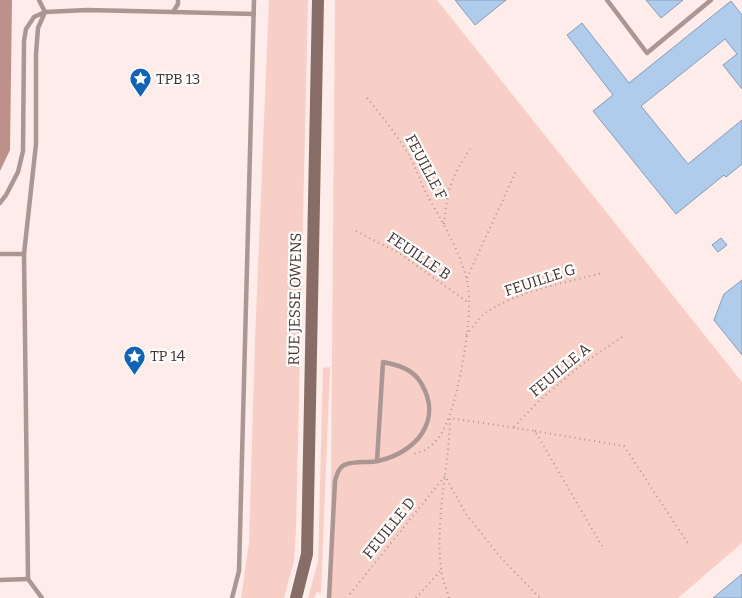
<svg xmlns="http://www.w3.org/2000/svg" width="742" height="598" viewBox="0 0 742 598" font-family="Bitter,serif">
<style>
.green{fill:#f8cfc7}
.water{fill:#bd918a}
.building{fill:#b0ccec;stroke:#859cb8}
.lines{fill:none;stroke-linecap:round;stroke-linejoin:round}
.path{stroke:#a99895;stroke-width:2;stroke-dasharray:1 4;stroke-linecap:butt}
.lane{stroke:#ab9693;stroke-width:4.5}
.secondary{stroke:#886c66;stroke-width:12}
.labels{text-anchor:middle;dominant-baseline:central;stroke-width:4.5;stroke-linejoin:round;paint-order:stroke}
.poi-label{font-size:15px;fill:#42322f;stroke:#fefefe;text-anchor:start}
.street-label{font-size:15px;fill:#42322f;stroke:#fefefe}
</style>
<rect width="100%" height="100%" fill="#fdece9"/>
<g class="green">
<path d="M269,0H308L296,529L294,561L284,598H241L249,543L255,340Z"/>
<path d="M335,0H437L742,382V543L678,598H330Z"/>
<path d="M330,367L321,593L317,592L314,598H308L318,562L323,368Z"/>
</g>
<path class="water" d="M0,0H12L10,150L0,171Z"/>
<g class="building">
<path d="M455,0H506L475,25Z"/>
<path d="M646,0H683L661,18Z"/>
<path d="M731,1L742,15V89L723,65L737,54L725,39L641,106L688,164L742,120V164L726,177L724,175L676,214L593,111L613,95L567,35L582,23L629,83Z"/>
<path d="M721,238L727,245L718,252L712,245Z"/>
<path d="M742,280V355L714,320L724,294Z"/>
<path d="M742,574V598H713Z"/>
</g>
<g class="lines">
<g class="path">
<path d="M367,98C380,114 393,130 404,147C414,161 419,179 427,195C441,219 459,250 466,277C475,305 462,372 454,401C448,423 438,451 412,454"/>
<path d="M444,224C447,190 451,178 470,149"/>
<path d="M356,231L399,253L469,303"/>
<path d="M467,278L517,169"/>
<path d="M466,335C472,328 477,320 484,314C516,291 565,283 602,273"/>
<path d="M514,427L540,400L581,365L625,335"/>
<path d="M535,431L624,446L689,545"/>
<path d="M350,594L445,476L466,514L501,558L540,598"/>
<path d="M416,598L441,570"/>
<path d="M449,598C446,588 442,578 441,568C435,518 449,468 450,418L535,431L602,546"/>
</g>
<g class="lane">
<path d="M607,0L647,53L711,0"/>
<path d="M173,12L254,14"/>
<path d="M0,203L6,195L18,172L23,151L24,41L26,29L34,17L45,12L87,10L173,12L178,4V0"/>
<path d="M0,254H24L36,144V54L38,28L45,12L39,0"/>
<path d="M24,254L28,579L42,598"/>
<path d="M0,580L28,579"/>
<path d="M232,598L239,571L254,0"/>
<path d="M329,598L335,481C337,474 339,466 347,464C357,461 368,463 378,461C415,453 444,421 421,383C413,369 398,365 383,362L377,461"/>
</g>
<path class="secondary" d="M296,598L307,554L318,0"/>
</g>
<defs>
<symbol id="sight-pin" viewBox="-11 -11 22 30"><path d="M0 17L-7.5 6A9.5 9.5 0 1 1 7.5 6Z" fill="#1264b2" stroke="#fefefe"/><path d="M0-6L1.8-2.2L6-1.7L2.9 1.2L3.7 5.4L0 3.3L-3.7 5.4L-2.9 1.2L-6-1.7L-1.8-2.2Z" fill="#fff"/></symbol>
</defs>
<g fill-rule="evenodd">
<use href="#sight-pin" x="128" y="66" width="25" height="34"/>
<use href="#sight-pin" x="122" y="344" width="25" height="34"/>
</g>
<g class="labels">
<g class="poi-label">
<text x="156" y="79">TPB 13</text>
<text x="150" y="356">TP 14</text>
</g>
<g class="street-label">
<text transform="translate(426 167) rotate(62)">FEUILLE F</text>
<text transform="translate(419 256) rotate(34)">FEUILLE B</text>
<text transform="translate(540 280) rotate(-18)">FEUILLE G</text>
<text transform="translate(295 299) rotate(-89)">RUE JESSE OWENS</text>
<text transform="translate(560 370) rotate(-40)">FEUILLE A</text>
<text transform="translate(389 528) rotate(-51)">FEUILLE D</text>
</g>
</g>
</svg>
